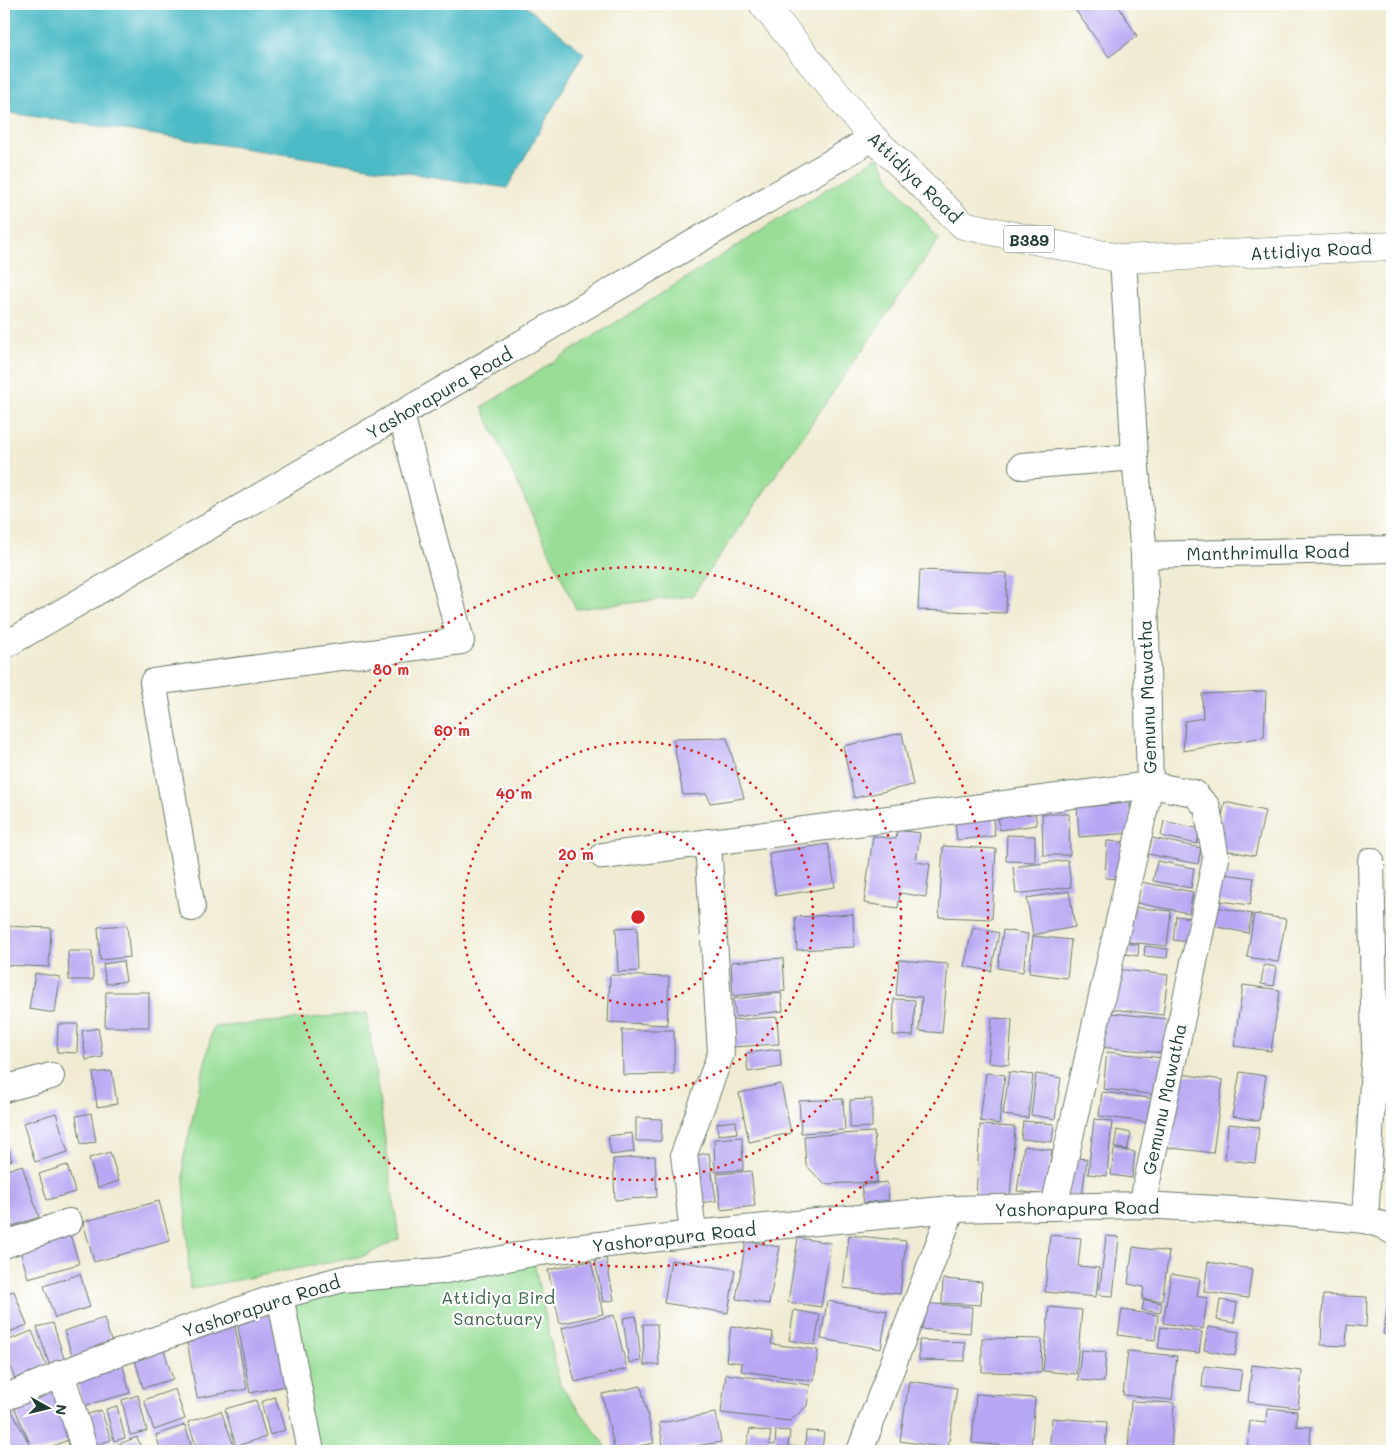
<svg xmlns="http://www.w3.org/2000/svg" width="1396" height="1455" viewBox="0 0 1396 1455" font-family="Mali,sans-serif">
<style>
.green{fill:#98de97;stroke:#5c8e66}
.water{fill:#4dbbc7;stroke:#367c7e}
.building{fill:#b8a6f3}
.lines{fill:none;stroke-linecap:round;stroke-linejoin:round}
.minor-casing{stroke:#687a6b;stroke-width:28}
.primary-casing{stroke:#687a6b;stroke-width:29}
.minor{stroke:#fff;stroke-width:26}
.primary{stroke:#fff;stroke-width:28}
.ring{fill:none;stroke:#d62828;stroke-width:2.5;stroke-dasharray:2.5 5}
.labels{text-anchor:middle;dominant-baseline:central;stroke-width:4.5;stroke-linejoin:round;paint-order:stroke}
.shield{fill:#fff;stroke:#627771;stroke-width:1}
.shield-label{font-size:16px;font-weight:bold;fill:#1f3d34}
.street-label{font-size:18px;fill:#1f3d34;stroke:#fff}
.park-label{font-size:18px;fill:#3d654d;stroke:#fff}
.centre{fill:#d62828;stroke:#fff;stroke-width:2.5}
.ring-label{font-size:15px;text-anchor:middle;font-weight:bold;fill:#d62828;stroke:#fff;stroke-width:4.5;stroke-linejoin:round;paint-order:stroke}
</style>
<rect width="100%" height="100%" fill="#fff"/>
<filter id="ink" filterUnits="userSpaceOnUse"><feTurbulence type="fractalNoise" baseFrequency=".02" numOctaves="2"/><feDisplacementMap in="SourceGraphic" scale="10" xChannelSelector="R" yChannelSelector="G"/><feConvolveMatrix kernelMatrix="1 2 1 2 8 2 1 2 1" color-interpolation-filters="sRGB"/></filter>
<filter id="wash" filterUnits="userSpaceOnUse"><feTurbulence type="fractalNoise" baseFrequency=".0096" numOctaves="4" result="noise"/><feDisplacementMap in="SourceGraphic" scale="20" xChannelSelector="R" yChannelSelector="G"/><feGaussianBlur stdDeviation="1.12" result="paint"/><feColorMatrix in="noise" values="0 0 0 0 0 0 0 0 0 0 0 0 0 0 0 0 0 1.4 0 .05"/><feComposite in="paint" operator="in"/></filter>
<g filter="url(#wash)">
<rect width="100%" height="100%" fill="#f0ebd2"/>
<g class="green">
<path d="M879,156L889,178L939,239L692,596L576,609L482,407Z"/>
<path d="M367,1013L399,1239L363,1256L190,1289L183,1161L213,1027Z"/>
<path d="M532,1253L560,1385L604,1443L608,1451H311L280,1296Z"/>
</g>
<path class="water" d="M4,4H523L584,53L507,188L4,112Z"/>
<g id="blocks">
<g class="building">
<path d="M1071,4H1117L1137,36L1109,57Z"/>
<path d="M920,570L1007,573L1006,613L918,610Z"/>
<path d="M1266,691L1264,737L1183,751L1185,721L1203,718L1202,694Z"/>
<path d="M902,733L913,785L854,798L843,746Z"/>
<path d="M727,738L744,798L710,803L707,794L683,795L673,739Z"/>
<path d="M1225,802L1265,811L1255,856L1215,848Z"/>
<path d="M1130,803L1132,833L1079,837L1077,807Z"/>
<path d="M1034,804L1037,825L1000,830L997,809Z"/>
<path d="M992,812L995,836L957,840L954,816Z"/>
<path d="M1042,814H1069L1070,855H1043Z"/>
<path d="M1164,821L1200,829L1197,844L1161,836Z"/>
<path d="M897,830L920,833L916,862L930,864L926,897L900,893L898,908L864,903L873,836L896,839Z"/>
<path d="M1007,835L1035,836V862L1006,861Z"/>
<path d="M1152,838L1201,848L1198,864L1148,854Z"/>
<path d="M1107,841L1123,842L1121,879L1105,878Z"/>
<path d="M828,844L835,887L776,896L769,853Z"/>
<path d="M943,846L996,849L992,919L939,917Z"/>
<path d="M1068,860L1071,887L1016,894L1013,867Z"/>
<path d="M1157,861L1194,868L1191,888L1153,881Z"/>
<path d="M1217,873L1254,878L1250,905L1213,900Z"/>
<path d="M1141,882L1193,892L1189,913L1137,903Z"/>
<path d="M1069,891L1075,927L1033,935L1027,898Z"/>
<path d="M1211,906L1252,914L1248,933L1207,925Z"/>
<path d="M1131,907L1171,911L1167,946L1127,942Z"/>
<path d="M853,914L854,947L797,950L795,917Z"/>
<path d="M1254,914L1286,919L1278,962L1247,957Z"/>
<path d="M1176,916L1192,918L1188,942L1173,940Z"/>
<path d="M127,925L130,957L100,960L98,927Z"/>
<path d="M4,926L51,928L49,967L4,965Z"/>
<path d="M637,927L639,971L618,972L616,928Z"/>
<path d="M973,927L999,933L991,971L964,966Z"/>
<path d="M1003,930L1028,934L1023,972L998,968Z"/>
<path d="M1033,936L1071,940L1067,978L1029,973Z"/>
<path d="M1119,942L1139,945L1138,956L1118,953Z"/>
<path d="M1145,946L1168,949L1167,958L1144,956Z"/>
<path d="M68,951H92L93,980H69Z"/>
<path d="M783,958L785,991L733,996L731,962Z"/>
<path d="M899,960L948,964L942,1033L919,1031L922,997L896,995Z"/>
<path d="M123,961L126,981L106,984L103,964Z"/>
<path d="M1264,965L1277,967L1274,986L1261,984Z"/>
<path d="M1116,969L1168,975L1163,1015L1103,1008Z"/>
<path d="M35,973L60,977L55,1013L29,1009Z"/>
<path d="M610,975L669,977L667,1025L608,1022Z"/>
<path d="M1243,985L1280,990L1271,1051L1234,1046Z"/>
<path d="M106,992H149V1027H105Z"/>
<path d="M781,993L783,1011L736,1017L733,999Z"/>
<path d="M894,999L915,1000L913,1036L893,1035Z"/>
<path d="M1103,1012L1168,1019L1164,1053L1099,1047Z"/>
<path d="M777,1017L779,1044L733,1047L731,1020Z"/>
<path d="M992,1018L1012,1019L1009,1065L988,1063Z"/>
<path d="M58,1024H78L77,1053L57,1052Z"/>
<path d="M98,1028L103,1057L86,1060L82,1031Z"/>
<path d="M622,1030H674V1074L623,1075Z"/>
<path d="M780,1049L781,1067L748,1072L746,1053Z"/>
<path d="M1107,1052L1163,1058L1159,1095L1103,1089Z"/>
<path d="M112,1071L117,1104L97,1107L93,1073Z"/>
<path d="M1009,1072L1033,1075L1028,1118L1003,1115Z"/>
<path d="M1240,1072L1266,1076L1259,1121L1232,1116Z"/>
<path d="M986,1073L1005,1075L999,1124L980,1121Z"/>
<path d="M1174,1073L1223,1080L1213,1153L1164,1147Z"/>
<path d="M1036,1074L1061,1078L1055,1119L1031,1115Z"/>
<path d="M781,1084L791,1133L749,1142L739,1093Z"/>
<path d="M1102,1092L1156,1099L1152,1123L1099,1116Z"/>
<path d="M843,1099L845,1130L801,1133L799,1101Z"/>
<path d="M872,1099V1127L850,1128V1100Z"/>
<path d="M56,1113L68,1152L35,1162L23,1123Z"/>
<path d="M91,1113L96,1142L81,1144L76,1116Z"/>
<path d="M636,1118L662,1119L661,1141H636Z"/>
<path d="M1094,1119L1112,1121L1107,1176L1088,1174Z"/>
<path d="M736,1121L737,1133L718,1135L717,1123Z"/>
<path d="M1023,1121L1054,1124L1052,1142L1021,1139Z"/>
<path d="M1228,1124L1259,1127L1255,1163L1225,1160Z"/>
<path d="M980,1125L1015,1127L1010,1198L976,1197Z"/>
<path d="M1117,1130L1131,1133L1127,1150L1114,1147Z"/>
<path d="M4,1132L12,1160L4,1163Z"/>
<path d="M874,1132L877,1182L824,1184L806,1165L804,1136Z"/>
<path d="M632,1133L634,1152L611,1155L608,1136Z"/>
<path d="M742,1137L743,1170L715,1172L714,1139Z"/>
<path d="M1024,1146L1052,1150L1045,1195L1017,1191Z"/>
<path d="M1114,1149L1135,1152L1132,1178L1111,1175Z"/>
<path d="M110,1152L119,1181L98,1188L89,1158Z"/>
<path d="M709,1153L716,1201L698,1203L691,1156Z"/>
<path d="M655,1156L657,1197L615,1200L613,1159Z"/>
<path d="M1069,1157L1087,1159L1082,1196L1063,1194Z"/>
<path d="M22,1165L39,1217L10,1227L4,1207V1171Z"/>
<path d="M67,1165L75,1192L47,1200L39,1174Z"/>
<path d="M751,1171L755,1206L721,1210L717,1174Z"/>
<path d="M887,1182L889,1200L864,1203L861,1185Z"/>
<path d="M159,1201L170,1241L94,1262L83,1222Z"/>
<path d="M68,1228L79,1264L28,1278L18,1243Z"/>
<path d="M849,1235L906,1241L900,1294L843,1288Z"/>
<path d="M1050,1235L1081,1238L1078,1266L1099,1268L1096,1297L1045,1292Z"/>
<path d="M1106,1236L1119,1237L1113,1296L1099,1295Z"/>
<path d="M798,1238L831,1243L821,1307L788,1302Z"/>
<path d="M746,1241L780,1247L769,1304L736,1299Z"/>
<path d="M1133,1247L1169,1252L1162,1301L1142,1299L1144,1287L1128,1284Z"/>
<path d="M606,1258L614,1300L603,1302L595,1260Z"/>
<path d="M671,1260L735,1270L728,1313L664,1303Z"/>
<path d="M591,1261L603,1314L560,1324L548,1270Z"/>
<path d="M1208,1262L1252,1269L1248,1298L1204,1292Z"/>
<path d="M80,1274L90,1307L55,1318L44,1286Z"/>
<path d="M1171,1274L1200,1279L1197,1296L1207,1298L1203,1329L1163,1323Z"/>
<path d="M943,1279L982,1282L981,1305L942,1303Z"/>
<path d="M1391,1285H1392V1336L1383,1334Z"/>
<path d="M14,1291L27,1325L4,1334V1294Z"/>
<path d="M1323,1295L1367,1297L1366,1327L1347,1325L1346,1346L1321,1345Z"/>
<path d="M1144,1300L1162,1303L1160,1313L1142,1310Z"/>
<path d="M1220,1300L1237,1303L1234,1323L1217,1320Z"/>
<path d="M827,1301L887,1311L881,1349L821,1339Z"/>
<path d="M922,1303L972,1307L970,1333L920,1329Z"/>
<path d="M1049,1307L1082,1310L1076,1374L1043,1371Z"/>
<path d="M794,1310L820,1315L815,1345L789,1340Z"/>
<path d="M1122,1310L1158,1315L1155,1340L1118,1335Z"/>
<path d="M278,1313L291,1385L250,1393L237,1321Z"/>
<path d="M614,1315L627,1369L575,1382L562,1328Z"/>
<path d="M636,1316L641,1361L629,1363L623,1318Z"/>
<path d="M104,1318L113,1347L74,1361L64,1331Z"/>
<path d="M234,1321L247,1389L197,1398L185,1330Z"/>
<path d="M53,1323L66,1365L51,1370L37,1327Z"/>
<path d="M643,1324H657L659,1365H644Z"/>
<path d="M731,1326L773,1332L771,1344L818,1350L814,1381L741,1371L742,1363L726,1361Z"/>
<path d="M1161,1327L1202,1332L1199,1353L1158,1348Z"/>
<path d="M1208,1327L1239,1332L1235,1356L1204,1350Z"/>
<path d="M32,1331L48,1370L16,1382L4,1350V1342Z"/>
<path d="M982,1338L1042,1339L1041,1373L982,1372Z"/>
<path d="M919,1340L965,1342V1361L919,1360Z"/>
<path d="M164,1350L173,1379L143,1388L135,1360Z"/>
<path d="M1081,1350L1106,1352L1104,1382L1078,1380Z"/>
<path d="M1128,1351L1177,1356L1172,1400L1123,1395Z"/>
<path d="M122,1362L130,1393L83,1406L75,1374Z"/>
<path d="M1252,1365L1302,1371L1298,1408L1248,1402Z"/>
<path d="M1204,1366L1242,1370L1239,1391L1202,1387Z"/>
<path d="M726,1374L810,1385L807,1406L790,1421L721,1413Z"/>
<path d="M1391,1379H1392V1439H1390Z"/>
<path d="M909,1381L957,1388L948,1448L900,1441Z"/>
<path d="M54,1386L75,1437L42,1451H33L13,1404Z"/>
<path d="M641,1386L654,1443L615,1451L602,1394Z"/>
<path d="M175,1389L185,1419L154,1430L144,1400Z"/>
<path d="M976,1394L1035,1398L1031,1448L972,1443Z"/>
<path d="M138,1395L147,1431L130,1435L122,1400Z"/>
<path d="M275,1397L285,1430L270,1435L261,1402Z"/>
<path d="M256,1400L266,1437L236,1446L225,1409Z"/>
<path d="M1131,1401L1174,1403L1171,1451H1128Z"/>
<path d="M117,1406L125,1438L114,1441L106,1409Z"/>
<path d="M10,1408L33,1451H4V1411Z"/>
<path d="M1267,1408L1297,1411L1296,1426L1311,1427L1309,1451H1247L1250,1421L1266,1423Z"/>
<path d="M101,1410L111,1440L93,1446L83,1416Z"/>
<path d="M221,1411L234,1446L220,1451H198L188,1422Z"/>
<path d="M716,1413L721,1442L664,1451L659,1423Z"/>
<path d="M1052,1418L1107,1422L1105,1451H1049Z"/>
<path d="M185,1425L193,1451H161L156,1435Z"/>
<path d="M750,1429L771,1432L769,1444L775,1445L776,1430L790,1431L788,1446L799,1447L798,1451H746Z"/>
<path d="M806,1431L824,1432L822,1451H805Z"/>
<path d="M137,1437L143,1451H101Z"/>
</g>
</g>
</g>
<g filter="url(#ink)">
<use href="#blocks" fill-opacity="0" stroke="#687a6b" stroke-width="1"/>
<g class="lines">
<defs>
<g id="minor">
<path d="M1123,259L1135,457L1144,555L1150,785L1194,793L1207,807L1216,859L1142,1205"/>
<path d="M1022,466L1135,457"/>
<path d="M1144,555L1392,549"/>
<path d="M4,646L873,138"/>
<path d="M603,856L1150,785L1054,1207"/>
<path d="M1371,861L1375,1049L1365,1220L1382,1225L1392,1231"/>
<path d="M192,908L153,682L461,641L401,415"/>
<path d="M4,1089L51,1076"/>
<path d="M693,1234L684,1154L721,1053L708,842"/>
<path d="M4,1245L69,1222"/>
<path d="M280,1296L311,1451"/>
<path d="M61,1373L85,1451"/>
<path d="M4,1398L81,1366L280,1296L343,1279L441,1271L532,1253L693,1234L952,1209L1142,1205L1273,1212L1365,1220"/>
<path d="M860,1451L952,1209"/>
</g>
<path id="primary" d="M763,4L873,138L963,225L1123,259L1392,246"/>
</defs>
<use href="#minor" class="minor-casing"/>
<use href="#primary" class="primary-casing"/>
<use href="#minor" class="minor"/>
<use href="#primary" class="primary"/>
</g>
</g>
<g class="ring">
<circle cx="638" cy="917" r="88"/>
<circle cx="638" cy="917" r="175"/>
<circle cx="638" cy="917" r="263"/>
<circle cx="638" cy="917" r="350"/>
</g>
<g class="labels">
<rect class="shield" x="1004" y="225.5" width="50" height="27" rx="4"/>
<g class="shield-label">
<text x="1029" y="239">B389</text>
</g>
<g class="street-label">
<text transform="translate(915 177) rotate(44)">Attidiya Road</text>
<text transform="translate(1311 250) rotate(-3)">Attidiya Road</text>
<text transform="translate(439 393) rotate(-30)">Yashorapura Road</text>
<text transform="translate(1268 552) rotate(-1)">Manthrimulla Road</text>
<text transform="translate(1147 697) rotate(-92)">Gemunu Mawatha</text>
<text transform="translate(1164 1099) rotate(-78)">Gemunu Mawatha</text>
<text transform="translate(1077 1208) rotate(-1)">Yashorapura Road</text>
<text transform="translate(674 1237) rotate(-6)">Yashorapura Road</text>
<text transform="translate(261 1306) rotate(-18)">Yashorapura Road</text>
</g>
<g class="park-label">
<text x="498" y="1297">Attidiya Bird<tspan x="498" dy="21">Sanctuary</tspan></text>
</g>
</g>
<circle cx="638" cy="917" r="8" class="centre"/>
<g class="ring-label">
<text x="391" y="675">80 m</text>
<text x="452" y="736">60 m</text>
<text x="514" y="799">40 m</text>
<text x="576" y="860">20 m</text>
</g>
<rect width="1396" height="1455" fill="none" stroke="#fff" stroke-width="20"/>
<g transform="translate(48 1408) rotate(98)" stroke="#ffffff" stroke-width="4" paint-order="stroke">
<path d="M0-4L9 19L0 12L-9 19Z" fill="#1f3d34"/>
<text y="-8" font-size="14" font-weight="bold" text-anchor="middle" fill="#1f3d34">N</text>
</g>
</svg>
